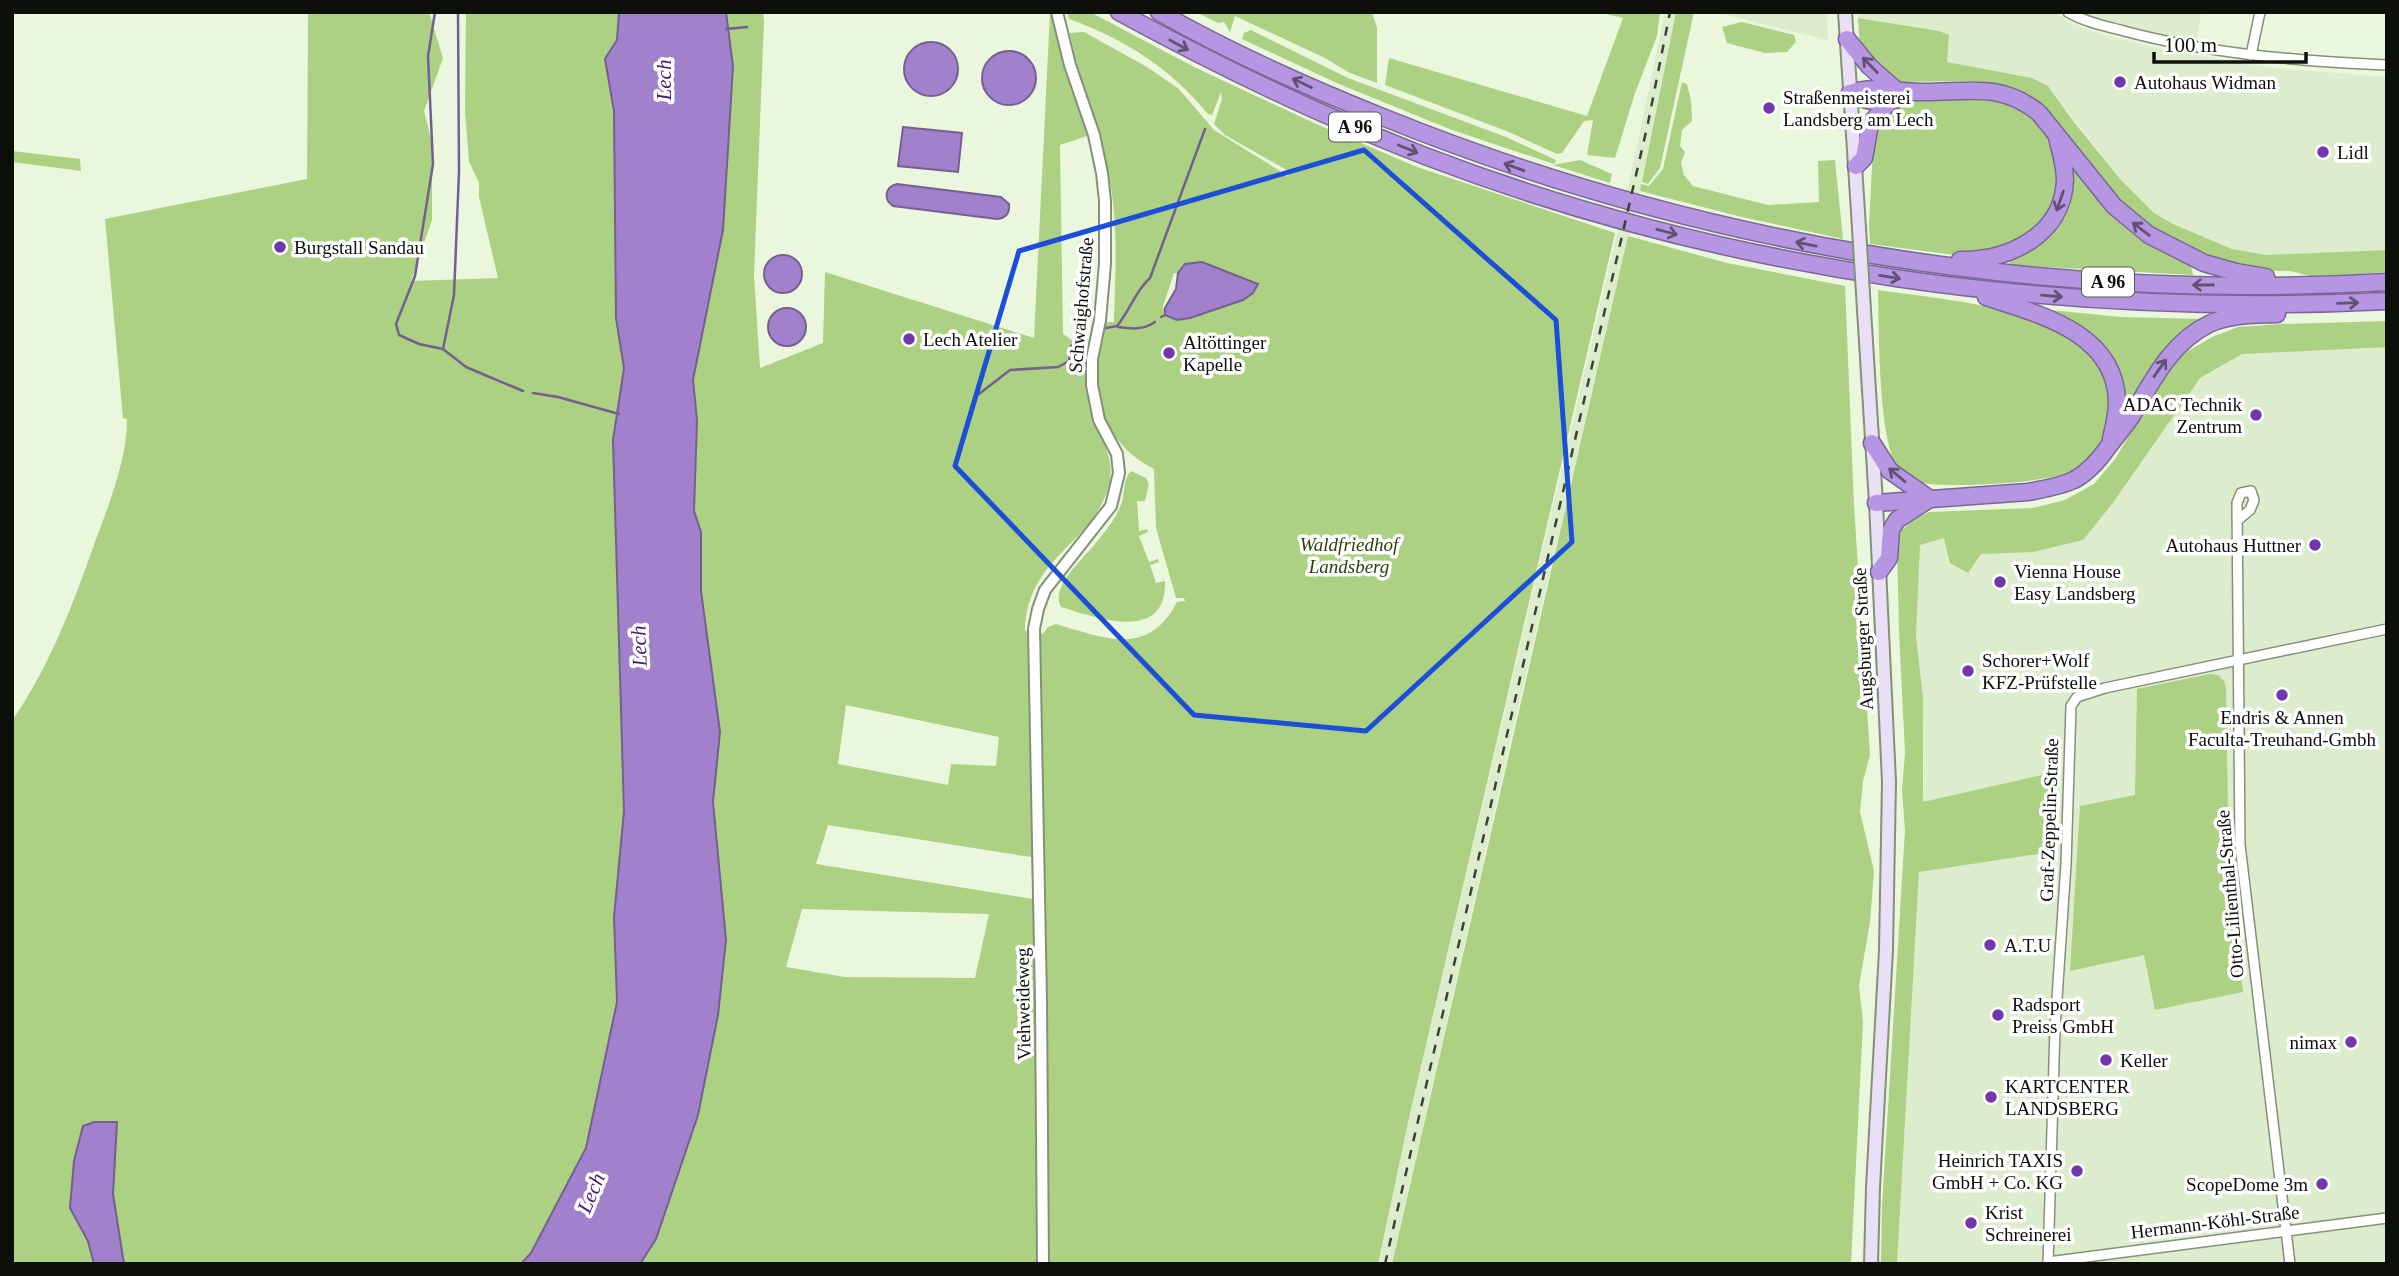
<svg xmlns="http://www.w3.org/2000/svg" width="2399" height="1276" viewBox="0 0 2399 1276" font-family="'Times New Roman',serif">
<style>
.built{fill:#ddeccc}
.green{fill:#acd182;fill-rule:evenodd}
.water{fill:#a281cc;stroke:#755f91;stroke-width:2}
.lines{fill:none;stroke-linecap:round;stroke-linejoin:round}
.stream{stroke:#755f91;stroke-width:2.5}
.minor-casing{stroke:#859079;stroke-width:12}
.tertiary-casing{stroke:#859079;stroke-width:14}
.secondary-casing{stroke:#859079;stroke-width:16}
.motorway-casing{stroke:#7a6696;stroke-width:19}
.minor{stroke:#fff;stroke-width:9}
.tertiary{stroke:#fff;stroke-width:10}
.secondary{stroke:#e9dff6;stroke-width:12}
.motorway{stroke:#b695e2;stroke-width:16}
.rail{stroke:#3b4135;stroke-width:2.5;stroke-dasharray:9 9;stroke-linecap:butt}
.secondary-bridge-casing{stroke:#859079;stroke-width:16;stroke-linecap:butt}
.secondary-bridge{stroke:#e9dff6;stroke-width:12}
.oneway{stroke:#615275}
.marked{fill:none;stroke:#1d4ed8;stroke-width:5;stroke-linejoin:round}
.poi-dot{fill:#7337ad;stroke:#fff;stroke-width:2.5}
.labels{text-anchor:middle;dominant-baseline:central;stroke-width:7;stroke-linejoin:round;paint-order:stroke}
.shield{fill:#fff;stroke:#555852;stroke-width:2}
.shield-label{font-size:18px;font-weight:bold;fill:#0c1008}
.poi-label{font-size:19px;fill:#0c1008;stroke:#fff;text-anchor:start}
.street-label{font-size:19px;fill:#0c1008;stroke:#fff}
.park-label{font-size:19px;font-style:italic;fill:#2b4207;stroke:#fff}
.water-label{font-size:21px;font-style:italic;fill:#481a73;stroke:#fff}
</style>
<rect width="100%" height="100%" fill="#eaf7dd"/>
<g class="built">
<path d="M1665,12H1676L1642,182L1517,712L1392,1264H1378L1409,1118L1632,170Z"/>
<path d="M1715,12H1827L1828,40Z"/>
<path d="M1858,12H2054L2078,26L2103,35L2165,50L2266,67L2387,77V250L2266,255L2232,249L2173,224L2154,213L2120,179L2048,86L2032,78L1947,62L1948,35L1939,31L1858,18Z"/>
<path d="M2077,12H2201L2196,42L2153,35L2093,19Z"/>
<path d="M2387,332V1264H1897L1924,783L1923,698L1916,635L1920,544L2103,499L2187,369L2240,340Z"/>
</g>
<g class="green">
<path d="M308,12H429L443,58L424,111L432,142V220L411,281L498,278L479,197V183L469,161L465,113L466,12H619L617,40L605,59L614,111L616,318L624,368L613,440L624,811L614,917L617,1002L586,1148L531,1254L521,1264H12V721C50,666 73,604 95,542C109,504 127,460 127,419L123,418L105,219L307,179Z"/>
<path d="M726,12H763L764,21L754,275L760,368L823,343L825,272L1034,338L1050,13L1087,136L1060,145L1063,334L1086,350C1087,362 1084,375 1086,387C1089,399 1091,413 1095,424C1104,445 1115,461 1109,485C1094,544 1027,556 1025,631L1043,634L1048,627L1056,624C1104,638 1148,658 1177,602L1185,601L1184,598H1176L1156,528L1154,469C1094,438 1091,382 1104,322H1114C1115,272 1119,222 1108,172C1097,125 1078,80 1070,33L1084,32L1147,67L1179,89L1214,130L1288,176L1290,172L1225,135L1214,124L1222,99L1221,92L1212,115L1208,114C1170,68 1125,39 1069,19L1067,12H1090L1196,68L1314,123L1417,167L1615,233L1409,1118L1378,1264H640L656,1239L698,1115L718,1015L726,941L713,802L720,732L701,591V532L694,511L697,421L693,380L723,230L733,67ZM1186,264L1233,275L1257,284L1190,318L1165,315L1163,306L1174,273H1178ZM846,705L999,737L996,766L951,764L948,785L838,764ZM828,825L1031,857L1033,899L816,864ZM802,909L988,914H989L975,978L845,977L786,967Z"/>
<path d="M1196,12H1372L1377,28V83L1350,73L1325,58L1235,16L1230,32L1224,22L1218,23Z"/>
<path d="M1598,12H1660L1657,36L1635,93L1615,158L1587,155L1593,120L1584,121L1562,153L1557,154L1509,132L1385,85L1389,58L1587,116L1623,18Z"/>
<path d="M1676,12H1694L1660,168L1648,184L1642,182Z"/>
<path d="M1858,18L1939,31L1949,35L1947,62L2032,78L2048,86L2074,122L2120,179L2154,213L2173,224L2232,249L2266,255L2387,250V272L2314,277L2291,271H2252L2223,263L2142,225L2010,88L1971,81L1898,82L1865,56L1859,36Z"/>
<path d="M1742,22L1794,35L1796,42L1787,52L1765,53L1727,43L1722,27Z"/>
<path d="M1251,30L1348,78L1506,137L1556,160L1554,164L1452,130L1339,84L1242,39L1244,33Z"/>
<path d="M1682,82L1687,84L1691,100L1692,121L1682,130L1680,146L1685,152L1681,163L1684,175L1693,186L1768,205L1819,202L1818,161L1835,160L1843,239L1742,217L1640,191L1641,184L1649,186L1663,169Z"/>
<path d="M1980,98L1998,100L2024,109L2053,143L2058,177L2052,208L2032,235L1971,257L1870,244L1869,226L1874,127L1892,109L1913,101Z"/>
<path d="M12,151L80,159L81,171L12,162Z"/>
<path d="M1580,160L1612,174L1610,183L1553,165Z"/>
<path d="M2070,165H2075L2190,263L2193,275L2010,265L2009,260C2062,237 2058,216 2070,165Z"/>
<path d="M1628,236L1727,263L1845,286L1854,505L1870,755L1863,781L1860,812L1874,871L1870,922L1859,986L1863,1022L1851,1264H1392Z"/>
<path d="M1878,290C1943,300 2057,306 2098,363C2101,367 2106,372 2107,376C2110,384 2110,394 2111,402C2114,431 2094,457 2071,471C2053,483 1933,490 1914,481C1908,478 1901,473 1898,468C1878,440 1879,328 1878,290Z"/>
<path d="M2040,309L2121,317L2207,319L2124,415L2123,387L2118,372Z"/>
<path d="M2387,321V347L2242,354L2200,378L2112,504L2083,540L2033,552L1981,554L1968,573L1950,563L1944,538L1920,545L1916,635L1923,698V802L2051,773V852L1919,872L1897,1264H1881L1882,1206L1905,830L1902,791L1905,753L1899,632L1897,543L1902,530L1913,520L1929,512L2033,508L2065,500L2094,484L2115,459L2166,375L2183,354L2212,337L2238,327L2282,324Z"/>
<path d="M1131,471L1146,478L1149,484L1145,501H1137L1139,531L1147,529L1148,532L1139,536L1149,562L1158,559L1159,562L1150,565L1156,583L1165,581C1167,645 1095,617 1061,607C1049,586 1087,556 1099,539C1108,528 1118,515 1122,502C1125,491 1123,479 1131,471Z"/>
<path d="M2210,674L2218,675L2224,681L2226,688L2229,879L2243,992L2155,1010L2144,955L2070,971L2080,806L2135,795L2137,689Z"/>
</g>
<g class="water">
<path d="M619,12H726L733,66L723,230L693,380L697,420L694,511L701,532V591L720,732L713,802L726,940L718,1015L698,1115L656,1239L640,1264H521L531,1253L586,1148L617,1002L614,917L624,811L613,440L624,368L616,318L614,111L605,59L617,40Z"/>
<circle cx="931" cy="69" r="27"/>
<circle cx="1009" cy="78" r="27"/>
<path d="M903,127L962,133L958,172L898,166Z"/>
<path d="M897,184L1001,197L1009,204C1010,213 1006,218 997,219L893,206C883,199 885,187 897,184Z"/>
<circle cx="783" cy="274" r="19"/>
<path d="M1202,262L1258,284L1253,293L1243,300L1190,318L1177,320L1165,315V308L1176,289L1178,273L1185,264Z"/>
<circle cx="787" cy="327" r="19"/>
<path d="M94,1122H117L113,1194L124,1264H94L88,1241L70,1208L74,1161L83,1126Z"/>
</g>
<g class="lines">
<g class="stream">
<path d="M435,12L428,56L433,164L415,276L396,324L399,335L419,344L443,349"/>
<path d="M458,12L459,172L454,295L443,349L466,367L523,391"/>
<path d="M726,29L747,27"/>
<path d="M1161,317L1165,315"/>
<path d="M1118,327C1132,329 1143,330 1155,322"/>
<path d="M1106,328L1117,326C1130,311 1135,291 1150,278L1205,129"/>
<path d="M533,393L558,397L619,414"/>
<path d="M979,394L1010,370L1058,367L1069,361L1071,346L1086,334"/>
</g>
<defs>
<g id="minor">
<path d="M2068,12C2085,22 2105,26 2124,31C2210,54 2299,61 2387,65"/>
<path d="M2251,55L2260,12"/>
<path d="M2238,520L2250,510L2254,500L2251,491L2241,493L2237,503L2240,845L2290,1264"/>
<path d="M2048,1262L2387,1218"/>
<path d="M2048,1264L2055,1028L2066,864L2071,706L2077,697L2105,688L2387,629"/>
</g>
<path id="tertiary" d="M1043,1264L1041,1002L1034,629L1038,609L1045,590L1111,506L1119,473L1117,454L1099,420L1092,385V359L1100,320L1105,264V201L1102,173L1094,135L1070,65L1057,12"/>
<g id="secondary">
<path d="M1845,12L1858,212"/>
<path d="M1864,310L1876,503L1889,782L1886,950L1873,1187L1871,1264"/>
</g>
<g id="motorway">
<path d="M1119,12C1218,66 1319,115 1425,156C1730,273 2061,317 2387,301"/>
<path d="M1159,12C1231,53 1307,87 1385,118C1702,246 2045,302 2387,282"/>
<path d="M1847,39L1869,66L1895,89"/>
<path d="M1850,93C1874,85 1895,92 1920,92C1966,93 2000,81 2039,113L2114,206L2149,235L2204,263L2236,272L2266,277"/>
<path d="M1850,93C1864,101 1879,104 1895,100"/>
<path d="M1856,166L1864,158L1870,124L1890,101"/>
<path d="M1960,260C2009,261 2063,235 2065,180C2065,165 2060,151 2057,137"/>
<path d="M1986,297C2038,314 2115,332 2117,401C2117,414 2114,427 2111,439"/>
<path d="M1872,443L1890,471L1930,499"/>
<path d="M1876,503L2028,492C2043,489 2059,487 2074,480C2089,472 2099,460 2108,447C2116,437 2124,427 2131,417C2152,382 2170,343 2209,324C2230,314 2254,315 2277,314"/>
<path d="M1879,572L1889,558L1891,530L1897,520L1928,500"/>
</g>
</defs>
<use href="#minor" class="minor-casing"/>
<use href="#tertiary" class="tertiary-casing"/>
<use href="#secondary" class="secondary-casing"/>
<use href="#motorway" class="motorway-casing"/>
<use href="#minor" class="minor"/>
<use href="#tertiary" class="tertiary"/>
<use href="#secondary" class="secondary"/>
<use href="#motorway" class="motorway"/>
<path class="rail" d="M1385,1264L1648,123L1670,12"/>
<defs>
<path id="secondary-bridge" d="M1858,212L1864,310"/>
</defs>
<use href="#secondary-bridge" class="secondary-bridge-casing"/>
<use href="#secondary-bridge" class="secondary-bridge"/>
</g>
<defs><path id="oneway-shaft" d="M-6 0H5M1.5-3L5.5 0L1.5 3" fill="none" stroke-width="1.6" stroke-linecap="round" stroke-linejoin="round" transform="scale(1.75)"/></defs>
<g class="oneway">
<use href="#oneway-shaft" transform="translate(1179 45) rotate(29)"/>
<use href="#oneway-shaft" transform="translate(1870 65) rotate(-134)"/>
<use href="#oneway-shaft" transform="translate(1302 83) rotate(-155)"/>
<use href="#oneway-shaft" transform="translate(1408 149) rotate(22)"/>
<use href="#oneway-shaft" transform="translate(1514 167) rotate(-160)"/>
<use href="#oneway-shaft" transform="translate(2060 201) rotate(109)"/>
<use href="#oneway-shaft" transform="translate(2141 229) rotate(-143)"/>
<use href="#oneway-shaft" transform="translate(1667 232) rotate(15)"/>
<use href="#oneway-shaft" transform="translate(1806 244) rotate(-169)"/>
<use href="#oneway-shaft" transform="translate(1890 277) rotate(9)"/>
<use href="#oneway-shaft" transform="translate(2203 285) rotate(180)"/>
<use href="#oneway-shaft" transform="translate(2052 296) rotate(5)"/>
<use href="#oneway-shaft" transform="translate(2348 303) rotate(-2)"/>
<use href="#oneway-shaft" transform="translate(2160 368) rotate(-55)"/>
<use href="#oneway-shaft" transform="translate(1897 475) rotate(-140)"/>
</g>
<path class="marked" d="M1364,150L1556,320L1572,542L1366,731L1194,715L955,466L1019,251Z"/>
<g class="poi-dot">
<circle cx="2120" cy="82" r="7"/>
<circle cx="1769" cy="108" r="7"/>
<circle cx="2323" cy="152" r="7"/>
<circle cx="280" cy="247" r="7"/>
<circle cx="909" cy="339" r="7"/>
<circle cx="1169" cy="353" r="7"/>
<circle cx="2256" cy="415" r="7"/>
<circle cx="2315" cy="545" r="7"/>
<circle cx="2000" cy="582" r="7"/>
<circle cx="1968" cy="671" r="7"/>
<circle cx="2282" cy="695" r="7"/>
<circle cx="1990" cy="945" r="7"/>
<circle cx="1998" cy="1015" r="7"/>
<circle cx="2351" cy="1042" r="7"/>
<circle cx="2106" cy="1060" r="7"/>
<circle cx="1991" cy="1097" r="7"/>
<circle cx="2077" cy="1171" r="7"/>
<circle cx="2322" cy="1184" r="7"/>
<circle cx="1971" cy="1223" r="7"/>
</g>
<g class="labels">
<g class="shield">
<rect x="1329" y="112.5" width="52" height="29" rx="5"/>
<rect x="2082" y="267.5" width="52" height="29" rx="5"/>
</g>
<g class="shield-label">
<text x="1355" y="127">A 96</text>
<text x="2108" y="282">A 96</text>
</g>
<g class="poi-label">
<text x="2134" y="82">Autohaus Widman</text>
<text x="1783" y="97">Straßenmeisterei<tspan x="1783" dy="22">Landsberg am Lech</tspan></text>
<text x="2337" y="152">Lidl</text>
<text x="294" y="247">Burgstall Sandau</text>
<text x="923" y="339">Lech Atelier</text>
<text x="1183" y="342">Altöttinger<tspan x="1183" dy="22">Kapelle</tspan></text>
<text x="2242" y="404" text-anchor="end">ADAC Technik<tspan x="2242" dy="22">Zentrum</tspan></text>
<text x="2301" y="545" text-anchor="end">Autohaus Huttner</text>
<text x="2014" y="571">Vienna House<tspan x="2014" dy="22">Easy Landsberg</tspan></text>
<text x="1982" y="660">Schorer+Wolf<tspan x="1982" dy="22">KFZ-Prüfstelle</tspan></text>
<text x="2282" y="717" text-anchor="middle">Endris &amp; Annen<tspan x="2282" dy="22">Faculta-Treuhand-Gmbh</tspan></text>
<text x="2004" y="945">A.T.U</text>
<text x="2012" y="1004">Radsport<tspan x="2012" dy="22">Preiss GmbH</tspan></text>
<text x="2337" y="1042" text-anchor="end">nimax</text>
<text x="2120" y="1060">Keller</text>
<text x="2005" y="1086">KARTCENTER<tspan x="2005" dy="22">LANDSBERG</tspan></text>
<text x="2063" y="1160" text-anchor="end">Heinrich TAXIS<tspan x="2063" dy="22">GmbH + Co. KG</tspan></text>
<text x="2308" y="1184" text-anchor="end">ScopeDome 3m</text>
<text x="1985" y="1212">Krist<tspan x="1985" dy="22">Schreinerei</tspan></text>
</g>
<g class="street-label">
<text transform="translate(1081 305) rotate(-85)">Schwaighofstraße</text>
<text transform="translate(1863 639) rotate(-93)">Augsburger Straße</text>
<text transform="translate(2049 820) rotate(-88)">Graf-Zeppelin-Straße</text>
<text transform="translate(2230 894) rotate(-95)">Otto-Lilienthal-Straße</text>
<text transform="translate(1023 1004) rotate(-91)">Viehweideweg</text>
<text transform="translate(2215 1222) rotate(-7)">Hermann-Köhl-Straße</text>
</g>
<g class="park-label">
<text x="1349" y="544">Waldfriedhof<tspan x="1349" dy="22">Landsberg</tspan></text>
</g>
<g class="water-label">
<text transform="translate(664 80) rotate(-90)">Lech</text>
<text transform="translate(639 646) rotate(-92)">Lech</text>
<text transform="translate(591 1193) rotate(-67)">Lech</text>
</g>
</g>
<rect width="2399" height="1276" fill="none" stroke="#0c1008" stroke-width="28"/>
<path d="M2154 52v10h152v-10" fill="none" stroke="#0c1008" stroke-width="3.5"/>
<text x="2164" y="52" font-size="21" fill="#0c1008" stroke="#ffffff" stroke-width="5" paint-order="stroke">100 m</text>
</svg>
